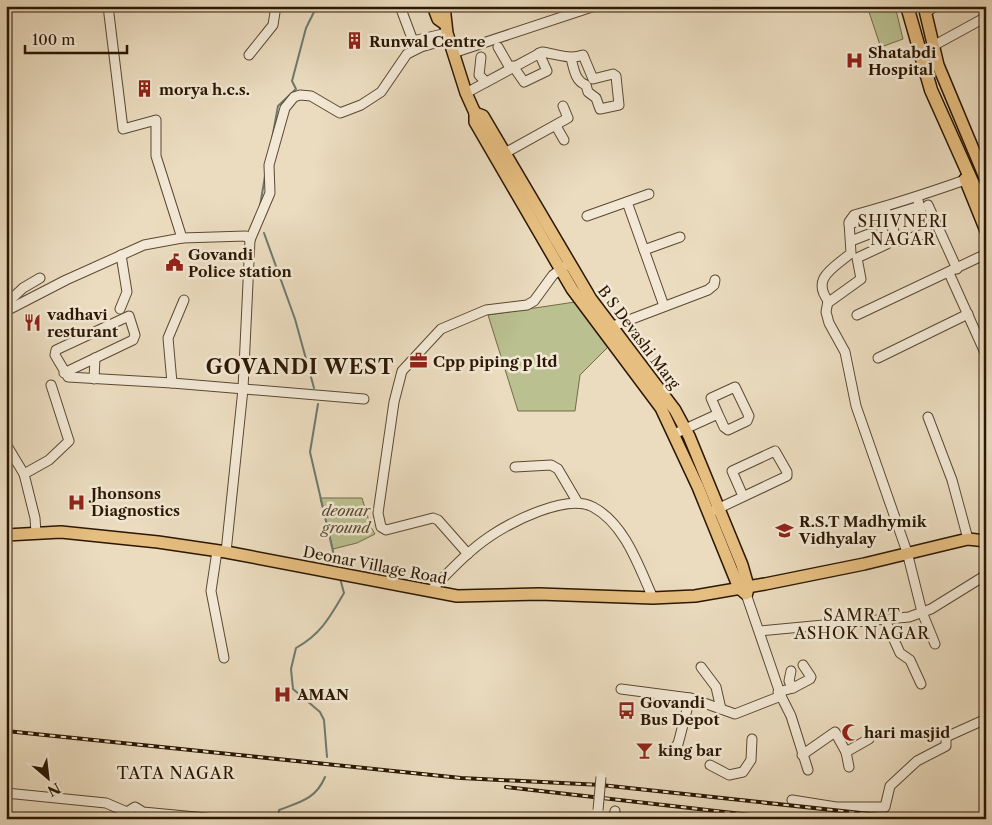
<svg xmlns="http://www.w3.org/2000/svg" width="992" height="825" viewBox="0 0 992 825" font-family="'Libre Caslon Text',serif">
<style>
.green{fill:#bac090;stroke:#726c49}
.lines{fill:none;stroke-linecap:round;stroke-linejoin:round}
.stream{stroke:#6d796f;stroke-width:2}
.minor-casing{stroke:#5b4831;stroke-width:11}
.major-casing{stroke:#2b1702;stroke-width:14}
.highway-casing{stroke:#2b1702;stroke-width:15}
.minor{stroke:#f2e8d5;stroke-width:9}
.major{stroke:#e6be80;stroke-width:11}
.highway{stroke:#e6be80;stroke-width:12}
.rail-casing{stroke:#2b1702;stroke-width:4}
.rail{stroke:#f2e8d5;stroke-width:2;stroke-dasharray:5.5;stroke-linecap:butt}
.minor-bridge-casing{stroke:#5b4831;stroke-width:11;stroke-linecap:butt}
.minor-bridge{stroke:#f2e8d5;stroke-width:9}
.labels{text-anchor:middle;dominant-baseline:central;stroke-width:5;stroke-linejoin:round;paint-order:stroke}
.poi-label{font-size:15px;font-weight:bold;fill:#2b1702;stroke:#f2e8d5;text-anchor:start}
.street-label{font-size:15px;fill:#2b1702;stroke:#f2e8d5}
.park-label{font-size:15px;font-style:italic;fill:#564a2d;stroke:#f2e8d5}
.neighbourhood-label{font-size:16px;letter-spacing:1px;fill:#2b1702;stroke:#f2e8d5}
.district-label{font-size:20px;font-weight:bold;letter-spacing:1px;fill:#2b1702;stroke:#f2e8d5}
</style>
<rect width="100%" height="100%" fill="#ebdcbf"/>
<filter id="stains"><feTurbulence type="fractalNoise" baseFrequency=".004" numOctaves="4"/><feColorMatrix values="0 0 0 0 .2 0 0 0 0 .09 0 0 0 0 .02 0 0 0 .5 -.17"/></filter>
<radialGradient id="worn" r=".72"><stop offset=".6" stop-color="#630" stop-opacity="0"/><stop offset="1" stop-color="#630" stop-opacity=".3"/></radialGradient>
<g class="green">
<path d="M867,6H895L903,39L884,46L880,45Z"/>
<path d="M575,302L613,342L580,375L575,411H518L488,315Z"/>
<path d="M320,498H362L369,521L366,524H369L375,534L357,543L333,549Z"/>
</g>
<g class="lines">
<g class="stream">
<path d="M272,139L278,106L296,89L292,81L306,28L317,6"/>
<path d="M260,206L265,176"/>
<path d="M264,233L295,319L314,388"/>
<path d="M318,404L310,452L335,560"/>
<path d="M327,757L324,720L320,712L293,689L291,669L296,648C321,634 330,617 344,593L340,578"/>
<path d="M278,819L279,810C300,802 316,799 325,777"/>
</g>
<defs>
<g id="minor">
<path d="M108,6L123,129L156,120V156L182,238L246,236L250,240L243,389L226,552"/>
<path d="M405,6L401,9L413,41L447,33"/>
<path d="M926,12L936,6"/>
<path d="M933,46L986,17"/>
<path d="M498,47L510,68"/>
<path d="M453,53L595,6"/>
<path d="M249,55L273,25L276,6"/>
<path d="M481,57L479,75L486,82"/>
<path d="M513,66L524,82L547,71L539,53"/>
<path d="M466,93L542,52C556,54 569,60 583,55L593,79L613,74L616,76L619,105L600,109L596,98L588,92L586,85C575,81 574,69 571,58"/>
<path d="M556,126L564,140"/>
<path d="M505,153L568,118L563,106"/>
<path d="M627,202L664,306"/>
<path d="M928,205L957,269"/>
<path d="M884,207L897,239L900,241L927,233L917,197"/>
<path d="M875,209L887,244L857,258L861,279L829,302C810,278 834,268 851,253L849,222L854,215C891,205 928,193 965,180"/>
<path d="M587,216L649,194"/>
<path d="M888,216L920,206"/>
<path d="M849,224L878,216"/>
<path d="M250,240L270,193L269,165L285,108L294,97L300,95L311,96L340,113L361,105L381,92L407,54L421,47L449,39"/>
<path d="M851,241L869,234"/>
<path d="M644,250L680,237"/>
<path d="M949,273L986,355"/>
<path d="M828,301L826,312L829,323L845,352L856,406L907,552L922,612L935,644"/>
<path d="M6,304L23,288L40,278"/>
<path d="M120,309L127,292L121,255"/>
<path d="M6,311L66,280L144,245L182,238"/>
<path d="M857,315L986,254"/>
<path d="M608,328L708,290L714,285L715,280"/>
<path d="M878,358L968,314"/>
<path d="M64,373L133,340L135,335L129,316L56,350L55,355L68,377L172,383L364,399"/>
<path d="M94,379L95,358"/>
<path d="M172,383L168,338L184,300"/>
<path d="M928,417L952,480L968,539"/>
<path d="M674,434L718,414L724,427L728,430L747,421L749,416L735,387L711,398L718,414"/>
<path d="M6,444L24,474"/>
<path d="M515,467L551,465L558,469L578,503"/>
<path d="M713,511L787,476V472L775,451L732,471L743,496"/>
<path d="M36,533L35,518L24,474L49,460L69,441L51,385"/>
<path d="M217,551L211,591L224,658"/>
<path d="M468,554L438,520L433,518L386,530L381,527L378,513L394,402L402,371L441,329L486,310L527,305L534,301L553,275L565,266"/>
<path d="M430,591C449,572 467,552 489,537C511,522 567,493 593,507C625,524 639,567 653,598"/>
<path d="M885,620L900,653L910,660L921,684"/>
<path d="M760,631L909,617L931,609L986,575"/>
<path d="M701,667L716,687L721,709"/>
<path d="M791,671L789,681L793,688"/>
<path d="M621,689L690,698L735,714L781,696L746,594"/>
<path d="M778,692L793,688L810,679L811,677L803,665"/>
<path d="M781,696L791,716L808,770"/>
<path d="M671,751L678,744L690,698"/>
<path d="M846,752L849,767"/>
<path d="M802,755L835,732L846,752L869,739"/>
<path d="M710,765L729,775L743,772L751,760L752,739"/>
<path d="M6,793L106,803L127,812"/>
<path d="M792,800L836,807H885L890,786L917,761L946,746V737L986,719"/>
<path d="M126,819L127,812L135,807L143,812L217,819"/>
<path d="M614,819L615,811"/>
<path d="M691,819V818"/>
</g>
<g id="major">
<path d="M433,6L438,19L445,24"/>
<path d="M444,6L447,33L466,93L475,113V122L572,289L661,408L698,487L739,588L746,594"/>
<path d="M924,6L938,65L986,180"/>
<path d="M475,113L483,116L591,299L675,410L689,436L742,565L748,586L747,593"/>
<path d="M965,179L986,231"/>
<path d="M6,535L61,532L158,542L226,552L457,596L539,594L653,598L695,596L765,584L864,564L951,543L968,539L986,541"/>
</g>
<path id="highway" d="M907,6L931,90L986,213"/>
</defs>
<use href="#minor" class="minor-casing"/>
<use href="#major" class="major-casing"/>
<use href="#highway" class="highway-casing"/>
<use href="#minor" class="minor"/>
<use href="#major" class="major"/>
<use href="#highway" class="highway"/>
<defs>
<g id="rail">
<path d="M6,731L461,778L601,785L916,819"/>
<path d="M506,787L786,819"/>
</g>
</defs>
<use href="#rail" class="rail-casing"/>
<use href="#rail" class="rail"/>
<defs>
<path id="minor-bridge" d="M598,810L601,777"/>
</defs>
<use href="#minor-bridge" class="minor-bridge-casing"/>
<use href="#minor-bridge" class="minor-bridge"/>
</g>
<defs>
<symbol id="building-bare" viewBox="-9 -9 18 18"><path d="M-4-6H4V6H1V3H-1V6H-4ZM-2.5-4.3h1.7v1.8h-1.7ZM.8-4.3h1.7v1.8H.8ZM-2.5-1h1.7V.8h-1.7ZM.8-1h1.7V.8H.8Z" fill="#8f2418" stroke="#f2e8d5" stroke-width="2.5" paint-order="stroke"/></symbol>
<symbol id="hospital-bare" viewBox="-9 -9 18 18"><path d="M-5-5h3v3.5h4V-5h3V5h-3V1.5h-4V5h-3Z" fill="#8f2418" stroke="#f2e8d5" stroke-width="2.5" paint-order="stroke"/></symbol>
<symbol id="civic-bare" viewBox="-9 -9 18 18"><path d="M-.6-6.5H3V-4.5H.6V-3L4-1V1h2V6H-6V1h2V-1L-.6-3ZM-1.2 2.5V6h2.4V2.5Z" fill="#8f2418" stroke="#f2e8d5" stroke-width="2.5" paint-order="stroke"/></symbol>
<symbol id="restaurant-bare" viewBox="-9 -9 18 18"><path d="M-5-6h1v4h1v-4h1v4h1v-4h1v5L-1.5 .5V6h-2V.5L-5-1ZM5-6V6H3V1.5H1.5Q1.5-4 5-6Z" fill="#8f2418" stroke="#f2e8d5" stroke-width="2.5" paint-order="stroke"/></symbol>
<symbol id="office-bare" viewBox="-9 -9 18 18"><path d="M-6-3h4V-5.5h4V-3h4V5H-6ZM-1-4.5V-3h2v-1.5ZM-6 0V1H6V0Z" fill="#8f2418" stroke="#f2e8d5" stroke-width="2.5" paint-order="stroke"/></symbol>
<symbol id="school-bare" viewBox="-9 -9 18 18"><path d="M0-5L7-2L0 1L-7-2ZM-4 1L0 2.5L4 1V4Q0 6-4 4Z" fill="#8f2418" stroke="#f2e8d5" stroke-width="2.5" paint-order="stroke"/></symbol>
<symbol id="bus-bare" viewBox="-9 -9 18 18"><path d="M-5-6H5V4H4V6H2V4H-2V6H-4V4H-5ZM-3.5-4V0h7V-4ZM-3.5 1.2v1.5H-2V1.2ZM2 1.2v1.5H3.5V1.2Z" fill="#8f2418" stroke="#f2e8d5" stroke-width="2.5" paint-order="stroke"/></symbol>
<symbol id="mosque-bare" viewBox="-9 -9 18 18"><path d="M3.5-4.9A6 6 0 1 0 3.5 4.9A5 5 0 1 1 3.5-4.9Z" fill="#8f2418" stroke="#f2e8d5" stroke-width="2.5" paint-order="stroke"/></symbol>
<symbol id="bar-bare" viewBox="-9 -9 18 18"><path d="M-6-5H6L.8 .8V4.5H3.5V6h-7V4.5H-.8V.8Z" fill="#8f2418" stroke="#f2e8d5" stroke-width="2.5" paint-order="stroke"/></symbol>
</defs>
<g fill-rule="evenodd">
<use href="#building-bare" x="342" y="28" width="25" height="25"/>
<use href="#hospital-bare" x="842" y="48" width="25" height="25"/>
<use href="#building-bare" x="132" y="76" width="25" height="25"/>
<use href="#civic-bare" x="162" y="250" width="25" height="25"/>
<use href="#restaurant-bare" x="20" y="310" width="25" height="25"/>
<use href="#office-bare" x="406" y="348" width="25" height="25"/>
<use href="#hospital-bare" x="64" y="490" width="25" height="25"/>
<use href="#school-bare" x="772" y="518" width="25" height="25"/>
<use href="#hospital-bare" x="270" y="682" width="25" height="25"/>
<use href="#bus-bare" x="614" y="698" width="25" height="25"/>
<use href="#mosque-bare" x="838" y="720" width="25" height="25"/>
<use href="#bar-bare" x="632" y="738" width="25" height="25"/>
</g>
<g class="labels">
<g class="poi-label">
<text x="369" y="41">Runwal Centre</text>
<text x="868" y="52">Shatabdi<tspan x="868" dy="17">Hospital</tspan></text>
<text x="159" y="89">morya h.c.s.</text>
<text x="188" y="254">Govandi<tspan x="188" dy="17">Police station</tspan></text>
<text x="47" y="314">vadhavi<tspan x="47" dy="17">resturant</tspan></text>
<text x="433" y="361">Cpp piping p ltd</text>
<text x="91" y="493">Jhonsons<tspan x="91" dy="17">Diagnostics</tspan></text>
<text x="799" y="521">R.S.T Madhymik<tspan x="799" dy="17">Vidhyalay</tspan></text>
<text x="297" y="694">AMAN</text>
<text x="640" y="702">Govandi<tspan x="640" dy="17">Bus Depot</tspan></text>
<text x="864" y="732">hari masjid</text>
<text x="658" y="750">king bar</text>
</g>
<g class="street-label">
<text transform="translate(639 337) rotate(53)">B S Devashi Marg</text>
<text transform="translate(375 565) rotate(11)">Deonar Village Road</text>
</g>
<g class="park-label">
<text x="346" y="510">deonar<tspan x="346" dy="17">ground</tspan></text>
</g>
<g class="neighbourhood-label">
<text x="903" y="221">SHIVNERI<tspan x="903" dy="18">NAGAR</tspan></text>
<text x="862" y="615">SAMRAT<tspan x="862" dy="18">ASHOK NAGAR</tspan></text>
<text x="176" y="773">TATA NAGAR</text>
</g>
<g class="district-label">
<text x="300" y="367">GOVANDI WEST</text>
</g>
</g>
<rect width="992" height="825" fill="none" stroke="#ebdcbf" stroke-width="25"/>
<rect x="8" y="8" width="977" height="810" fill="none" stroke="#2b1702" stroke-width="2.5"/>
<rect x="12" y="12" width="967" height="800" fill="none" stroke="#2b1702"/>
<g transform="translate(48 778) rotate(152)" stroke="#f2e8d5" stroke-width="4" paint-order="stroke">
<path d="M0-4L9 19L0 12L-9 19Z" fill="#2b1702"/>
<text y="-8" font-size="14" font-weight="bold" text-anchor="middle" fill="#2b1702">N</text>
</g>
<path d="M25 45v8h102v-8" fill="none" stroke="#2b1702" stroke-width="2.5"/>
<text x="32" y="45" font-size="15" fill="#2b1702" stroke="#f2e8d5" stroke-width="4" paint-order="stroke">100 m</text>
<rect width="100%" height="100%" filter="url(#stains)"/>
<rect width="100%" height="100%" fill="url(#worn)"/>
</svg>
